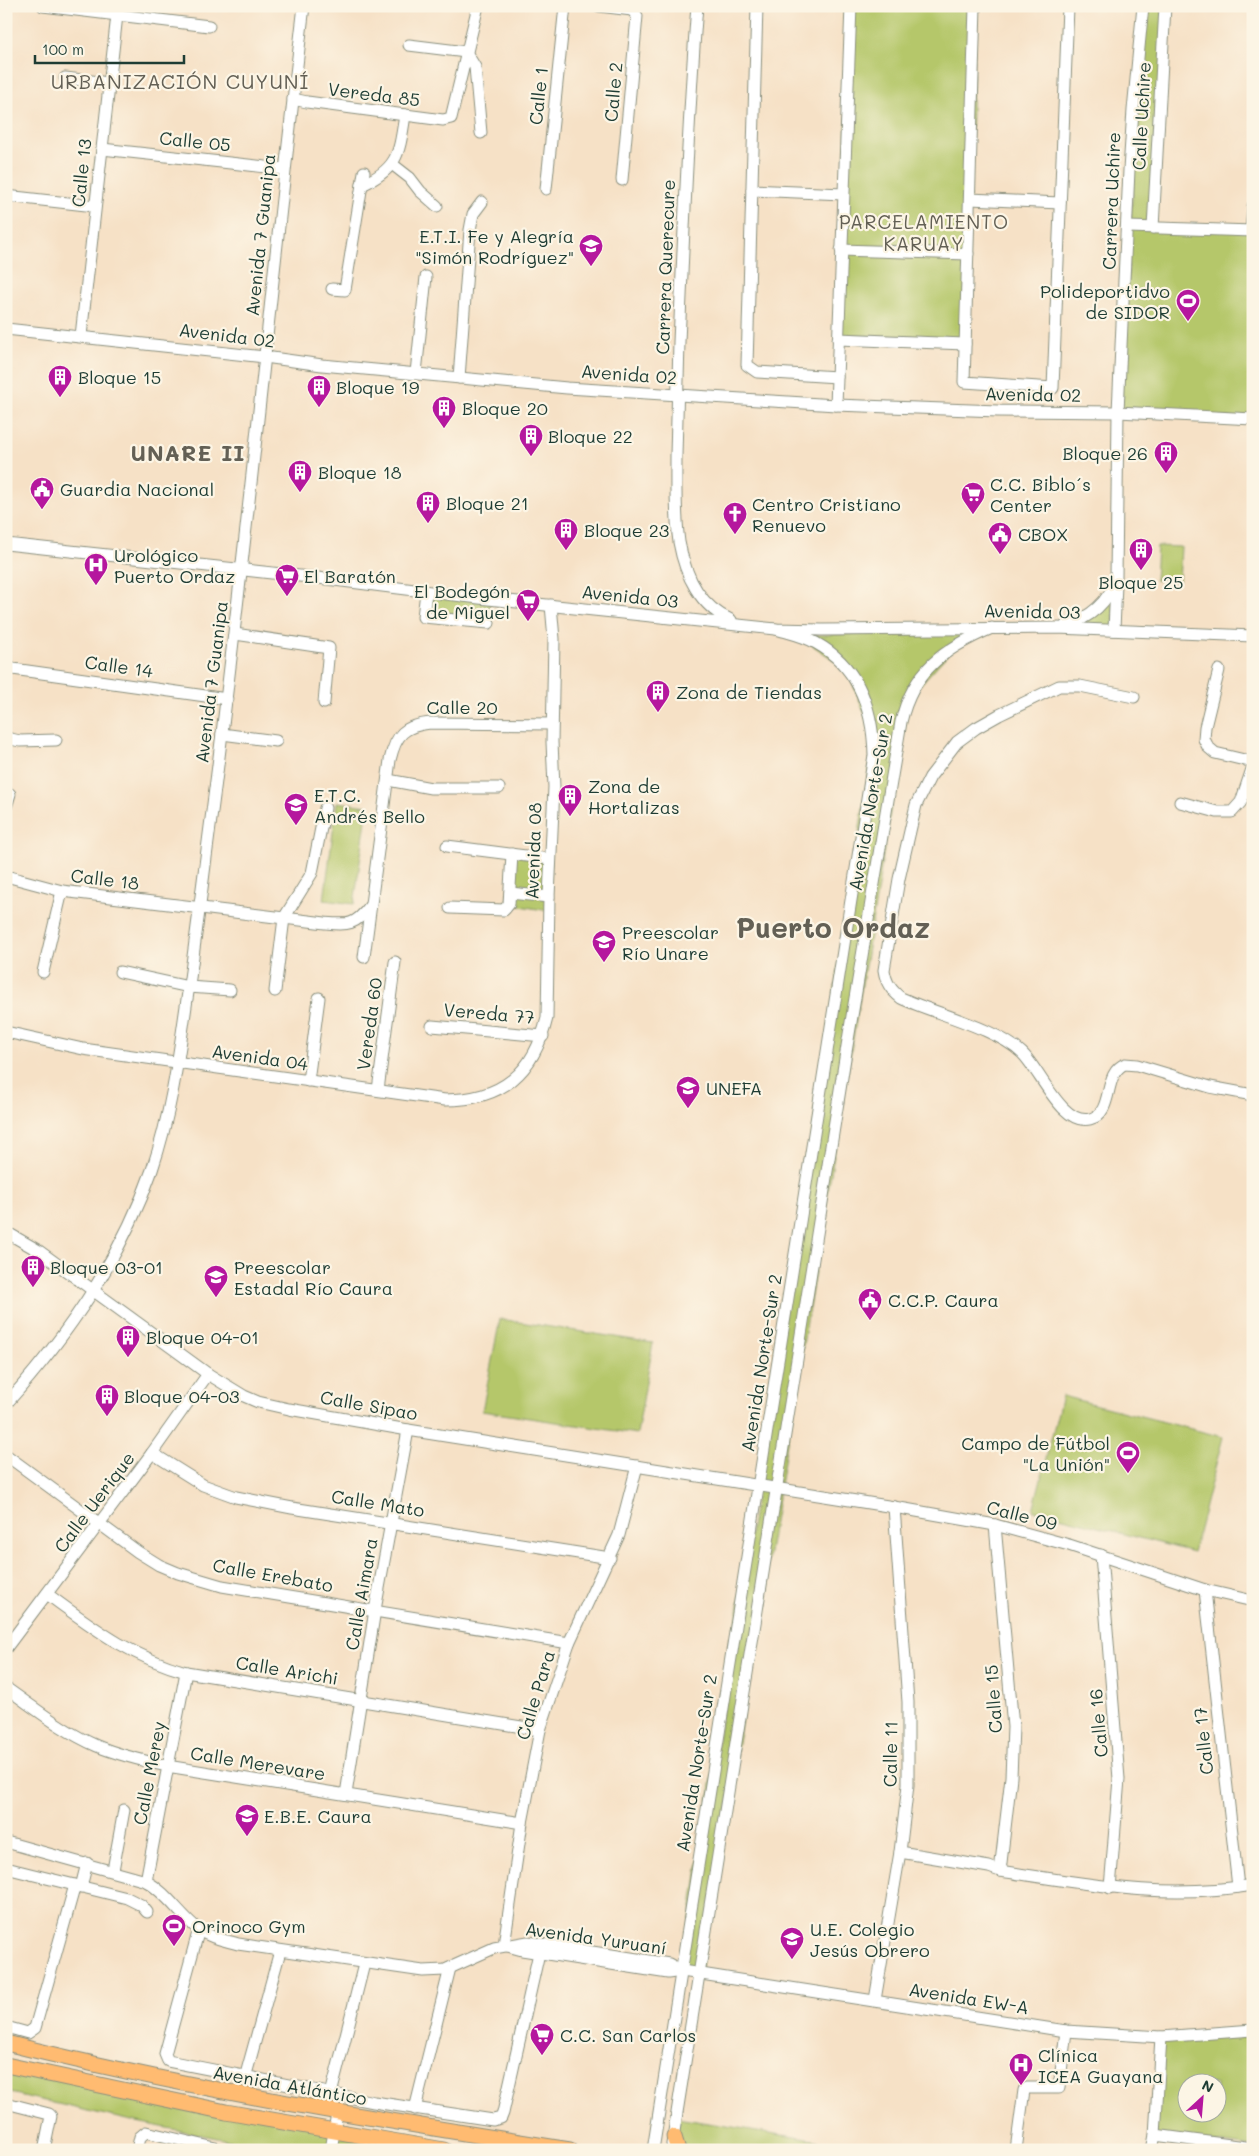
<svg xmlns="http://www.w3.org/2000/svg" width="1259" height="2156" viewBox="0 0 1259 2156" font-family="Mali,sans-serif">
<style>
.green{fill:#b5c76a;stroke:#6a824f;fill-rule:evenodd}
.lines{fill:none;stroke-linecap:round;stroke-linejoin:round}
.minor-casing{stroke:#8a8f7d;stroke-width:13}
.major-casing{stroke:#8a8f7d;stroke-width:17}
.minor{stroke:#fff;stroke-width:11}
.major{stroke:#ffbb71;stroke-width:15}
.labels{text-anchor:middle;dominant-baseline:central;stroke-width:4.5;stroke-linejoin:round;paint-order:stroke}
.street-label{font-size:18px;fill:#1f3d34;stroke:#fcf5e5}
.poi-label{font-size:18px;fill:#1f3d34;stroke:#fcf5e5;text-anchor:start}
.neighbourhood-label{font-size:19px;letter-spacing:1px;fill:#636055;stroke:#fcf5e5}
.quarter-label{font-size:20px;letter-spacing:1px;fill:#636055;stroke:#fcf5e5}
.district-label{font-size:22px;font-weight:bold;letter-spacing:1px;fill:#636055;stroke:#fcf5e5}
.town-label{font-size:28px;font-weight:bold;fill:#636055;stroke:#fcf5e5}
</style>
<rect width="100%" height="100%" fill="#fcf5e5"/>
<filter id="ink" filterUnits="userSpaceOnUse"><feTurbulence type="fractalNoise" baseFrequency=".02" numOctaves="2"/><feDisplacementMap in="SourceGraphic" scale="10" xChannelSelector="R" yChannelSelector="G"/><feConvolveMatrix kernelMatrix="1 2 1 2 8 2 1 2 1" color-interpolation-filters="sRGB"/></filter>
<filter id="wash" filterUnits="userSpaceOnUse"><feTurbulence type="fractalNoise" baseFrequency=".0096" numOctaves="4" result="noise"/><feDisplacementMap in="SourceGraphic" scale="20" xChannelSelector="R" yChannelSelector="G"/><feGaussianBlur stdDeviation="1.12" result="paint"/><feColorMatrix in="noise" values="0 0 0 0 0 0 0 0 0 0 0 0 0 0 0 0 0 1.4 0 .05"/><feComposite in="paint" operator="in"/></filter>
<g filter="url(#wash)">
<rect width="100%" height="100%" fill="#f6e1c6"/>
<g class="green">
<path d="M851,6H975L965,344L838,339Z"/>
<path d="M1143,6H1165L1153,227L1253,231V419L1120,413Z"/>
<path d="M1157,546L1181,547L1179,582L1155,580Z"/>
<path d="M1113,588L1114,630L1057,628L1077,621Z"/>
<path d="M426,592L490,599L489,623L423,617Z"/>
<path d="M992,628L957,644L909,697L700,1974L682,1971L874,737L847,669L799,636Z"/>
<path d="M337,802L368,806L354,904L324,900Z"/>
<path d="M512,854L550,859L549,911L509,904Z"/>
<path d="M500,1319L653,1343L637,1434L482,1411Z"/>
<path d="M1062,1396L1223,1437L1193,1552L1033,1510Z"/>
<path d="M1253,2030V2148L1155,2135L1161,2037ZM1186,2084H1216V2114H1186Z"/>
<path d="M6,2065L444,2150H277L127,2120L6,2092Z"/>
<path d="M677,2118L875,2150H678Z"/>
</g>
</g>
<g filter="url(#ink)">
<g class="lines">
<defs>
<g id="minor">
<path d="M43,6L209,26"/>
<path d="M599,6L632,10L637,16L622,180"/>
<path d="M697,6C688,118 684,230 679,342C678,380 677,418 676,456C676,484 675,514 679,542C685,575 700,607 731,620"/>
<path d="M757,6L747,365L757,372L837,377"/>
<path d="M975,6L964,382L1053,388L1068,7"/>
<path d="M409,45L466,52L475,67L481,133"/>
<path d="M65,78L109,83"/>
<path d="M293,99L307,102L443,120L451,118L478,6"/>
<path d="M102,149L284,169"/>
<path d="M392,164L410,178L420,191L437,206"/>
<path d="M362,185C399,168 399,153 405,115"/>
<path d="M546,189L565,6"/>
<path d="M752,190L843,194"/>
<path d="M6,196L95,206"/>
<path d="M970,199L1060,203"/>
<path d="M1128,227L1253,231"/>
<path d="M1153,228L1165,6"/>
<path d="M1251,231L1253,206"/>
<path d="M841,250L968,254"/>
<path d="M332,289L345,290L364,172"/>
<path d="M6,329L265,357L322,365L567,388L836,405L998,411L1118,412L1253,419"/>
<path d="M81,336L117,15"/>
<path d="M838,339L965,344"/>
<path d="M416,373L426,277"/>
<path d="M459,378L470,230L473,214L482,202"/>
<path d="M836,405L851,6"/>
<path d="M6,544L318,578L479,598L776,629L822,630L1057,628L1253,636"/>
<path d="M426,592L423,617L489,623"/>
<path d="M1066,625C1090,618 1109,602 1116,578L1118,412L1129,170L1133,110L1143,6"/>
<path d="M1114,630L1116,584"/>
<path d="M235,634L329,648L324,703"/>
<path d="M6,668L227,699"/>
<path d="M1219,670L1205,727L1204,739L1208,747L1215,753L1253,762"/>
<path d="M1134,697L1080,686H1059L999,715L976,728L957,742L930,777L916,805L899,879L884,970C886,983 891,990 901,998C936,1014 996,1028 1022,1053C1040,1070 1062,1126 1090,1119C1115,1113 1102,1073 1125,1064L1137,1065L1210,1087L1253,1095"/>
<path d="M222,734L276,741"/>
<path d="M6,738L20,741L56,740"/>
<path d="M388,780L431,788H499"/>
<path d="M1180,802L1217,812H1232L1241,802L1253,766"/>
<path d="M6,807L10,794"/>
<path d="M447,846L550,859"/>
<path d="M6,876L62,891L325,923C348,925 355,926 370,906"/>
<path d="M510,893L549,897"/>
<path d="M450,908L504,910L509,904L512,854"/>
<path d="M364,957L390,760C396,734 404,726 430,723L552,724"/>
<path d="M43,972L62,891"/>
<path d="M120,972L189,987L230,990"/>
<path d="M275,991L284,918L312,873L325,808"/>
<path d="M432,1026L543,1036"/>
<path d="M6,1032L83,1049L445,1100C502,1100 534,1073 547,1018L549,897L554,787L552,742L554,639L551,605"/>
<path d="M308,1081L319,998"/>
<path d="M378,1090L395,962"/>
<path d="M6,1232L39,1251L208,1374L244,1396L258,1402L289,1409L408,1430L894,1507L995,1525L1069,1545L1205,1590L1253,1601"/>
<path d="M6,1404C68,1335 121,1259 152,1170C170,1117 178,1062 186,1006C196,939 204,871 213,804C248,538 272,272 304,6"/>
<path d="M152,1453L203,1485L236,1497L292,1508L610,1558"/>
<path d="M6,1455L138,1552L159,1565L178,1573L222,1586L569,1643"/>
<path d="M995,1525L1013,1727L1011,1777L1000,1871"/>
<path d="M1101,1555L1119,1779L1110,1888"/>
<path d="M1205,1590L1238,1887"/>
<path d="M47,1594C94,1628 129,1656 186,1672L540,1730"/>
<path d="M6,1648L152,1453L208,1374"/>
<path d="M6,1688C35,1708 64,1732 97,1746C119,1755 144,1761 167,1766L522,1823"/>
<path d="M346,1794L375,1610L408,1430"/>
<path d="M6,1842L146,1881C167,1893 179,1914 198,1929C210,1938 224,1940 238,1944L423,1971L445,1970L494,1948L528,1942L669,1964L682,1971"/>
<path d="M900,1852L989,1867L1000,1871C1088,1884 1163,1900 1253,1885"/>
<path d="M6,1868L127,1898L141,1905L147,1912"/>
<path d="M113,1870L124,1810"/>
<path d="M146,1881L186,1672"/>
<path d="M81,1887L87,1863"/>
<path d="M199,1929L165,2054L168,2061L374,2102L493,2120L501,2118L503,2113L539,1953"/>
<path d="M504,1945L522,1950L668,1973L682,1971L1066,2031L1161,2037L1253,2030"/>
<path d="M504,1945L522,1823L540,1730L569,1643L619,1535L637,1466"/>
<path d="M875,2000L900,1852L908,1785V1702L894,1507"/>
<path d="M6,2027L28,2033L35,2028L75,1885"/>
<path d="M245,2078L280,1951"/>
<path d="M331,2094L364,1964"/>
<path d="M6,2103L49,2114L51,2116L44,2150"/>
<path d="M415,2109L450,1968"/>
<path d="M1155,2135L1253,2148"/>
<path d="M672,2144L846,1052L901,722C913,670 945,648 992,628"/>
<path d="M137,2150L140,2137L146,2132L224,2150"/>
<path d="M331,2150L337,2113"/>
<path d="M653,2150L874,755C873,709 859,667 816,643C804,636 789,633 776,629"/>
<path d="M1016,2150L1024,2090L1027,2088H1059L1066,2031"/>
<path d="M1152,2150L1155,2135L1161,2037"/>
</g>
<g id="major">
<path d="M6,2043C192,2090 381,2120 570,2150"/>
<path d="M6,2065L226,2112L444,2150"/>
<path d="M674,2137L678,2150"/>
</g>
</defs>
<use href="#minor" class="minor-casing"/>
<use href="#major" class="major-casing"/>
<use href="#minor" class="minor"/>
<use href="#major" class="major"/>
</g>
</g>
<defs>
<symbol id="school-pin" viewBox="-11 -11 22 30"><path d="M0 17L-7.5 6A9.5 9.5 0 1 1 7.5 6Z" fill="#b5179e" stroke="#fcf5e5"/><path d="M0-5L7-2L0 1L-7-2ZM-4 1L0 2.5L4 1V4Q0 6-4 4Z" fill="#fff"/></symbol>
<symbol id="stadium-pin" viewBox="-11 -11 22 30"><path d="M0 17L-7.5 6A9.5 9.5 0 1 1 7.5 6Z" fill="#b5179e" stroke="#fcf5e5"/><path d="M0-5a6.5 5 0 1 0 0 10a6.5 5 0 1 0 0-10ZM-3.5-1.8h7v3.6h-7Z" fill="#fff"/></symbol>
<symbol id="building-pin" viewBox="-11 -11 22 30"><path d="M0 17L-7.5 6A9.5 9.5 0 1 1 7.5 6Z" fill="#b5179e" stroke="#fcf5e5"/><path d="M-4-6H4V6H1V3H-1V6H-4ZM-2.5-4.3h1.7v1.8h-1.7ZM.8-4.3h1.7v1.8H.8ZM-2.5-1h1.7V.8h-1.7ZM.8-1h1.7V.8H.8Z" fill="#fff"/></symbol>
<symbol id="civic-pin" viewBox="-11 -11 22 30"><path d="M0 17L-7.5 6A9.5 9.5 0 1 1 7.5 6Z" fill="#b5179e" stroke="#fcf5e5"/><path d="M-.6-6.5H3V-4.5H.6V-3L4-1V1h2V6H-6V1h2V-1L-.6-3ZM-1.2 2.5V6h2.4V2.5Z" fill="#fff"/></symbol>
<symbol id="supermarket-pin" viewBox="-11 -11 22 30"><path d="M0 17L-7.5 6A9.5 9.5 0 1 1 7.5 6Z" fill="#b5179e" stroke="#fcf5e5"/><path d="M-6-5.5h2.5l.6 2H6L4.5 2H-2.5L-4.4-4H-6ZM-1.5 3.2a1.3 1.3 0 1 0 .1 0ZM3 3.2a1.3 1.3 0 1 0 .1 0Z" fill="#fff"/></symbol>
<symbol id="church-pin" viewBox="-11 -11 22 30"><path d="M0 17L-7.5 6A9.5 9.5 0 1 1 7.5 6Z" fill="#b5179e" stroke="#fcf5e5"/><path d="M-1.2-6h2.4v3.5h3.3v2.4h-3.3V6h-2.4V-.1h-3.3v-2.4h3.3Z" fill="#fff"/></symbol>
<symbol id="hospital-pin" viewBox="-11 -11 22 30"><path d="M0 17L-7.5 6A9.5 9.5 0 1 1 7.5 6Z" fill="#b5179e" stroke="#fcf5e5"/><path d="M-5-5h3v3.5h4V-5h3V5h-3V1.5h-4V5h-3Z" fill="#fff"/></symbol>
<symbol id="university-pin" viewBox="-11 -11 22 30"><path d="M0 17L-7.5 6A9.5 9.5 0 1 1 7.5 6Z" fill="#b5179e" stroke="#fcf5e5"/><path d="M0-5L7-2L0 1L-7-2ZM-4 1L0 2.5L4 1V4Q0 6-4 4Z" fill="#fff"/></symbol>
</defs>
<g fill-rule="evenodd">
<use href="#school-pin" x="577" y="232" width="28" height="38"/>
<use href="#stadium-pin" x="1174" y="287" width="28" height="38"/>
<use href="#building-pin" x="46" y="363" width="28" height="38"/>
<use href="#building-pin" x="305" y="373" width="28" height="38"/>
<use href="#building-pin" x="430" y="394" width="28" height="38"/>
<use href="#building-pin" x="517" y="422" width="28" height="38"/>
<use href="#building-pin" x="1152" y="439" width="28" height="38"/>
<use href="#building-pin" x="286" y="458" width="28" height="38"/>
<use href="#civic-pin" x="28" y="475" width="28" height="38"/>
<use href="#supermarket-pin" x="959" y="480" width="28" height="38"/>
<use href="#building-pin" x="414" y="489" width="28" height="38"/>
<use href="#church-pin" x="721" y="500" width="28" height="38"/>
<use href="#building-pin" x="552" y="516" width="28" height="38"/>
<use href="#civic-pin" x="986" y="520" width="28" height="38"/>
<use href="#building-pin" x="1127" y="536" width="28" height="38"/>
<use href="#hospital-pin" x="82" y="551" width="28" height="38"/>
<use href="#supermarket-pin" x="273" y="562" width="28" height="38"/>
<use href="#supermarket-pin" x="514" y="587" width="28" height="38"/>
<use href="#building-pin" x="644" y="678" width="28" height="38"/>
<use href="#building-pin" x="556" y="782" width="28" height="38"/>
<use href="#university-pin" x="282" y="791" width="28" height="38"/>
<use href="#school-pin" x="590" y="928" width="28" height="38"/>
<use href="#university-pin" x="674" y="1074" width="28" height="38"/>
<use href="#building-pin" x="19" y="1253" width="28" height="38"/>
<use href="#school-pin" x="202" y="1263" width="28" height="38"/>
<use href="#civic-pin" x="856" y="1286" width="28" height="38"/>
<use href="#building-pin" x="114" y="1323" width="28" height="38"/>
<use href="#building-pin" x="93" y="1382" width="28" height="38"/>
<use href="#stadium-pin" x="1114" y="1439" width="28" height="38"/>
<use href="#school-pin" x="233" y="1802" width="28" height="38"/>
<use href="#stadium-pin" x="160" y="1912" width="28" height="38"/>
<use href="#school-pin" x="778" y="1925" width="28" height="38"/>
<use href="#supermarket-pin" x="528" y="2021" width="28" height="38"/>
<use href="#hospital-pin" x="1007" y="2051" width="28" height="38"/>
</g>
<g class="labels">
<g class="street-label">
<text transform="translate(613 92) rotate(-85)">Calle 2</text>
<text transform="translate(374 94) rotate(7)">Vereda 85</text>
<text transform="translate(538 96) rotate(-84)">Calle 1</text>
<text transform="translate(1141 116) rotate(-87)">Calle Uchire</text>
<text transform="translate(195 141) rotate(6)">Calle 05</text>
<text transform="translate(81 173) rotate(-84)">Calle 13</text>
<text transform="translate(1111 201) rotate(-88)">Carrera Uchire</text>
<text transform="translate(260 235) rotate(-84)">Avenida 7 Guanipa</text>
<text transform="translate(665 267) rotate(-88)">Carrera Querecure</text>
<text transform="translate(227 335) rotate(7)">Avenida 02</text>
<text transform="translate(629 374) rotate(4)">Avenida 02</text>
<text transform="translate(1033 394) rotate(1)">Avenida 02</text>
<text transform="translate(630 596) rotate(6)">Avenida 03</text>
<text transform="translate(1032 611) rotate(1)">Avenida 03</text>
<text transform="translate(119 666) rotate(8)">Calle 14</text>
<text transform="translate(211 682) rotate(-83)">Avenida 7 Guanipa</text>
<text x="462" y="707">Calle 20</text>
<text transform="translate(870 802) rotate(-80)">Avenida Norte-Sur 2</text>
<text transform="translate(533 851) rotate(-88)">Avenida 08</text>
<text transform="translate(105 879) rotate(7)">Calle 18</text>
<text transform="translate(489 1013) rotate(5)">Vereda 77</text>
<text transform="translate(369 1024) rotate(-82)">Vereda 60</text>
<text transform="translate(260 1057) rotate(8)">Avenida 04</text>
<text transform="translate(761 1363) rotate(-81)">Avenida Norte-Sur 2</text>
<text transform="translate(369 1405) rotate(10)">Calle Sipao</text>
<text transform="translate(94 1502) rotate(-53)">Calle Uerique</text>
<text transform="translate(378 1503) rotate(9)">Calle Mato</text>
<text transform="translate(1022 1515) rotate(14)">Calle 09</text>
<text transform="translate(273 1575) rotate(10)">Calle Erebato</text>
<text transform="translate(361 1594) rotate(-80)">Calle Aimara</text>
<text transform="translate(287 1670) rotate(9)">Calle Arichi</text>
<text transform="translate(535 1695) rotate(-73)">Calle Para</text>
<text transform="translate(993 1699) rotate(-94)">Calle 15</text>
<text transform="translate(1098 1723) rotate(-95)">Calle 16</text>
<text transform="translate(1203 1741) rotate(-96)">Calle 17</text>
<text transform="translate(890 1754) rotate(-89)">Calle 11</text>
<text transform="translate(258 1763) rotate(9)">Calle Merevare</text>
<text transform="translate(696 1763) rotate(-81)">Avenida Norte-Sur 2</text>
<text transform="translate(149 1773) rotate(-79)">Calle Merey</text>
<text transform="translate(596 1938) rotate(8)">Avenida Yuruaní</text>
<text transform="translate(969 1998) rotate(9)">Avenida EW-A</text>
<text transform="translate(290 2085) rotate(10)">Avenida Atlántico</text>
</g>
<g class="poi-label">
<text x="574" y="236" text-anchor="end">E.T.I. Fe y Alegría<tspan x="574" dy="21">"Simón Rodríguez"</tspan></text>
<text x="1170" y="291" text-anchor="end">Polideportidvo<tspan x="1170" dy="21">de SIDOR</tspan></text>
<text x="78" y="377">Bloque 15</text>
<text x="336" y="387">Bloque 19</text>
<text x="462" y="408">Bloque 20</text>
<text x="548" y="436">Bloque 22</text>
<text x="1148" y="453" text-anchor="end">Bloque 26</text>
<text x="318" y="472">Bloque 18</text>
<text x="990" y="484">C.C. Biblo´s<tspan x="990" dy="21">Center</tspan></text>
<text x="60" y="489">Guardia Nacional</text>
<text x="446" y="503">Bloque 21</text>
<text x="752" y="504">Centro Cristiano<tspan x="752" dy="21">Renuevo</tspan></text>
<text x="584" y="530">Bloque 23</text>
<text x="1018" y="534">CBOX</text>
<text x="114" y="555">Urológico<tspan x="114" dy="21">Puerto Ordaz</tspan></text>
<text x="304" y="576">El Baratón</text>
<text x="1141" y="582" text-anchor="middle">Bloque 25</text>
<text x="510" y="591" text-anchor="end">El Bodegón<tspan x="510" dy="21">de Miguel</tspan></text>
<text x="676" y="692">Zona de Tiendas</text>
<text x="588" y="786">Zona de<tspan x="588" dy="21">Hortalizas</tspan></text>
<text x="314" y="795">E.T.C.<tspan x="314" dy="21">Andrés Bello</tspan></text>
<text x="622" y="932">Preescolar<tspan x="622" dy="21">Río Unare</tspan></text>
<text x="706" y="1088">UNEFA</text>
<text x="50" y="1267">Bloque 03-01</text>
<text x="234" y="1267">Preescolar<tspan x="234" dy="21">Estadal Río Caura</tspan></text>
<text x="888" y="1300">C.C.P. Caura</text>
<text x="146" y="1337">Bloque 04-01</text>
<text x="124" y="1396">Bloque 04-03</text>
<text x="1110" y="1443" text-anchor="end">Campo de Fútbol<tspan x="1110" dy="21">"La Unión"</tspan></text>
<text x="264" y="1816">E.B.E. Caura</text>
<text x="192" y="1926">Orinoco Gym</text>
<text x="810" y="1929">U.E. Colegio<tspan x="810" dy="21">Jesús Obrero</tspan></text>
<text x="560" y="2035">C.C. San Carlos</text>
<text x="1038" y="2055">Clínica<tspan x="1038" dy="21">ICEA Guayana</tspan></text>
</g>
<g class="neighbourhood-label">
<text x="924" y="221">PARCELAMIENTO<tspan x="924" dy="22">KARUAY</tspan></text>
</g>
<g class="quarter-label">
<text x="180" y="81">URBANIZACIÓN CUYUNÍ</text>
</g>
<g class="district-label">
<text x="188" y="452">UNARE II</text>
</g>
<g class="town-label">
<text x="833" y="927">Puerto Ordaz</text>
</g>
</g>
<rect width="1259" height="2156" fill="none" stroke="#fcf5e5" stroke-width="25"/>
<g transform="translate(1202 2098) rotate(26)"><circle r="24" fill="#fcf5e5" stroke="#a4ab9e"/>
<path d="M0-4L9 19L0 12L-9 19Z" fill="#b5179e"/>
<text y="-8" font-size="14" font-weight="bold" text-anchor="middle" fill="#1f3d34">N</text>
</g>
<path d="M35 55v8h149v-8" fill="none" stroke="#1f3d34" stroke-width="2.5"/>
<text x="42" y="55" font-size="15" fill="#1f3d34" stroke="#fcf5e5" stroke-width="4" paint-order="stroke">100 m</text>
</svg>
